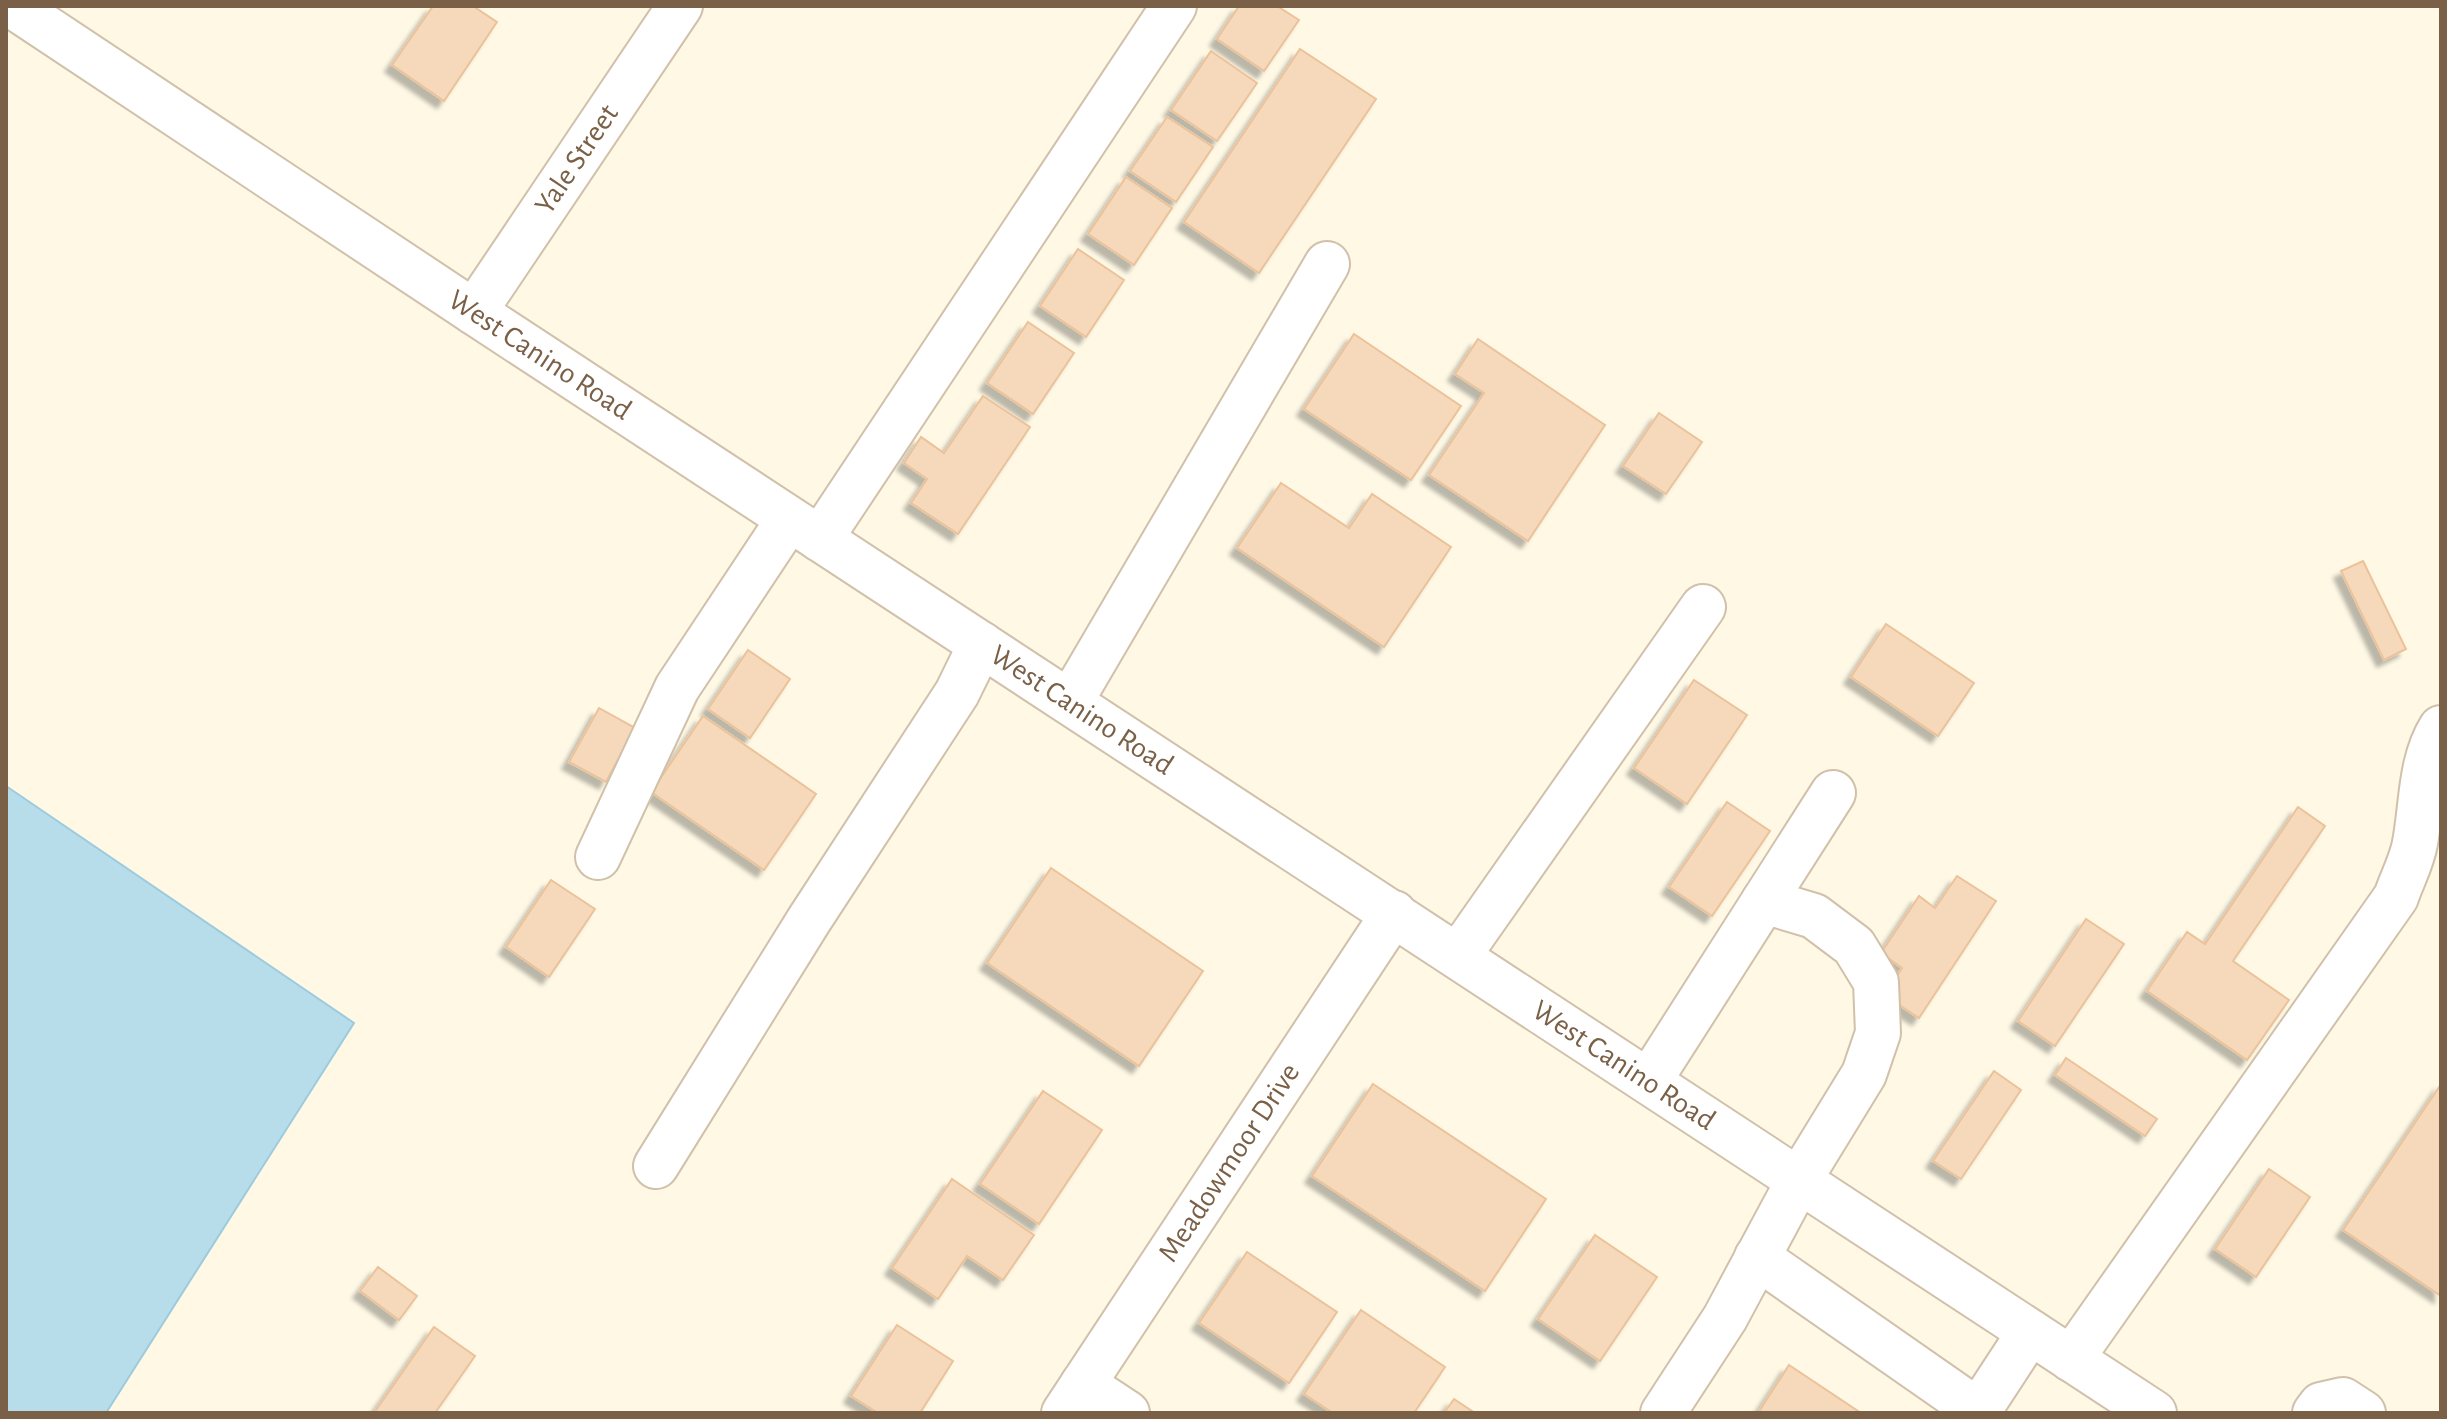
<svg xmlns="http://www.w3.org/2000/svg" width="2447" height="1419" viewBox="0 0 2447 1419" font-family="'Alegreya Sans',sans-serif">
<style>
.water{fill:#b7ddea;stroke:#9dcbdd;stroke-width:2}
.building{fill:#f6d9ba;stroke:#ebc299;stroke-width:2;filter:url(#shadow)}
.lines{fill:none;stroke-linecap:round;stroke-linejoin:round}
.minor-casing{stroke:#d1c0aa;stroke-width:48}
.minor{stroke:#fff;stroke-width:44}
.labels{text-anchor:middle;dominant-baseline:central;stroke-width:7;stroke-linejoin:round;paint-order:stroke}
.street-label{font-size:30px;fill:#7a6047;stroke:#fffaee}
</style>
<defs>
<filter id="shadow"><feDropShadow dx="-7" dy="7" stdDeviation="2" flood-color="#0004"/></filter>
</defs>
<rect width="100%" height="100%" fill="#fef8e5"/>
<path class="water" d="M6,786L354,1023L106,1413H6Z"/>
<g class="building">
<path d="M433,6H473L497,22L444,101L392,65Z"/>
<path d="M1239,6H1277L1299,20L1264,71L1217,39Z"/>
<path d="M1300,49L1376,99L1259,273L1184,222Z"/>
<path d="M1211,51L1257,83L1217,141L1171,110Z"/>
<path d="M1167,117L1213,147L1176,202L1130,171Z"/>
<path d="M1126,177L1172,208L1134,265L1088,234Z"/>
<path d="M1078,249L1124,280L1086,337L1040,306Z"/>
<path d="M1028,322L1074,353L1033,414L987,383Z"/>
<path d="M1354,334L1461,406L1411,480L1304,409Z"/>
<path d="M1478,339L1605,425L1528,541L1429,475L1484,393L1455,374Z"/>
<path d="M983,396L1030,427L958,534L911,503L927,479L904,463L921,437L944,453Z"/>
<path d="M1659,413L1702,442L1666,494L1623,466Z"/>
<path d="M1281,483L1349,528L1372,494L1451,547L1384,647L1237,548Z"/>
<path d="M2363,561L2406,649L2384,660L2341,571Z"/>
<path d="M1886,624L1974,683L1938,736L1851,677Z"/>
<path d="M748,650L790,679L750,738L708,709Z"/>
<path d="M1694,680L1747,715L1687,804L1634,768Z"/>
<path d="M599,708L635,728L606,782L569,762Z"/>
<path d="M703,716L816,794L764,870L651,792Z"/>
<path d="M1727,802L1770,831L1712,916L1669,887Z"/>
<path d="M2298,807L2325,826L2233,961L2289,1000L2247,1060L2147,991L2187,932L2205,944Z"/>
<path d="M1051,868L1203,971L1139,1066L987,963Z"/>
<path d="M1957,876L1996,901L1919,1018L1884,995L1902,968L1881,953L1919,896L1935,908Z"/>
<path d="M551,880L595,909L549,977L506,947Z"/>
<path d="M2086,919L2124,944L2055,1046L2018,1021Z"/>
<path d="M2066,1058L2157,1119L2145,1136L2055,1075Z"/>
<path d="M1994,1071L2021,1090L1961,1179L1933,1161Z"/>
<path d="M1373,1084L1546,1199L1485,1291L1312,1176Z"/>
<path d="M2441,1084V1296L2343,1230Z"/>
<path d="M1043,1091L1102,1130L1039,1224L980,1184Z"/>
<path d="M2269,1169L2310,1197L2256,1277L2215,1249Z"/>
<path d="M952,1179L1034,1235L1003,1280L967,1256L938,1299L892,1268Z"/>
<path d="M1595,1235L1657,1277L1600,1361L1538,1319Z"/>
<path d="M1247,1252L1337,1312L1289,1383L1199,1323Z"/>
<path d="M378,1267L417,1296L399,1320L360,1291Z"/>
<path d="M1361,1310L1445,1367L1414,1413H1333L1304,1394Z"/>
<path d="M897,1325L953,1361L920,1413H878L851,1396Z"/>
<path d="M434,1327L475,1356L435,1413H374Z"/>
<path d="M1789,1365L1861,1413H1758Z"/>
<path d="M1454,1399L1475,1413H1444Z"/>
</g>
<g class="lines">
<defs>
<g id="minor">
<path id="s1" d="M13,6L474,312L2154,1413"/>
<path id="s2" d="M474,312L680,6"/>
<path d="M820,539L1174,6"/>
<path d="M1070,702L1327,264"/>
<path d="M598,857L677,688L789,519"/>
<path d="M1458,956L1703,607"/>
<path d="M1649,1081L1833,793"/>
<path d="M656,1166L809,920L957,693L981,644"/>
<path d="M1757,1257L1978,1411"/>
<path d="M2071,1359L2396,897C2402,879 2412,861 2415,843C2422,806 2420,761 2441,728"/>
<path d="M1083,1384L1127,1413"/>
<path id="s3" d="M1064,1413L1394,913"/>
<path d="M1663,1413L1725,1318L1799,1180L1864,1074L1878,1033L1876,982L1854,946L1814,916L1764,901"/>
<path d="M1977,1413L2030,1332"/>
<path d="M2315,1413L2321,1405L2343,1400L2363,1413"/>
</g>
</defs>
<use href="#minor" class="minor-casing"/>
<use href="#minor" class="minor"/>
</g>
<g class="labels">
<g class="street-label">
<text stroke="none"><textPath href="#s2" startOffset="184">Yale Street</textPath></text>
<text stroke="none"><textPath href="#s1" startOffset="632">West Canino Road</textPath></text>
<text stroke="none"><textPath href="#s1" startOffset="1280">West Canino Road</textPath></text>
<text stroke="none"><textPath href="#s1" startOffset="1928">West Canino Road</textPath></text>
<text stroke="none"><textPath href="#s3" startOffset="300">Meadowmoor Drive</textPath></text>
</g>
</g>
<rect width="2447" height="1419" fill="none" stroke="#7a6047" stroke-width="16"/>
</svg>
